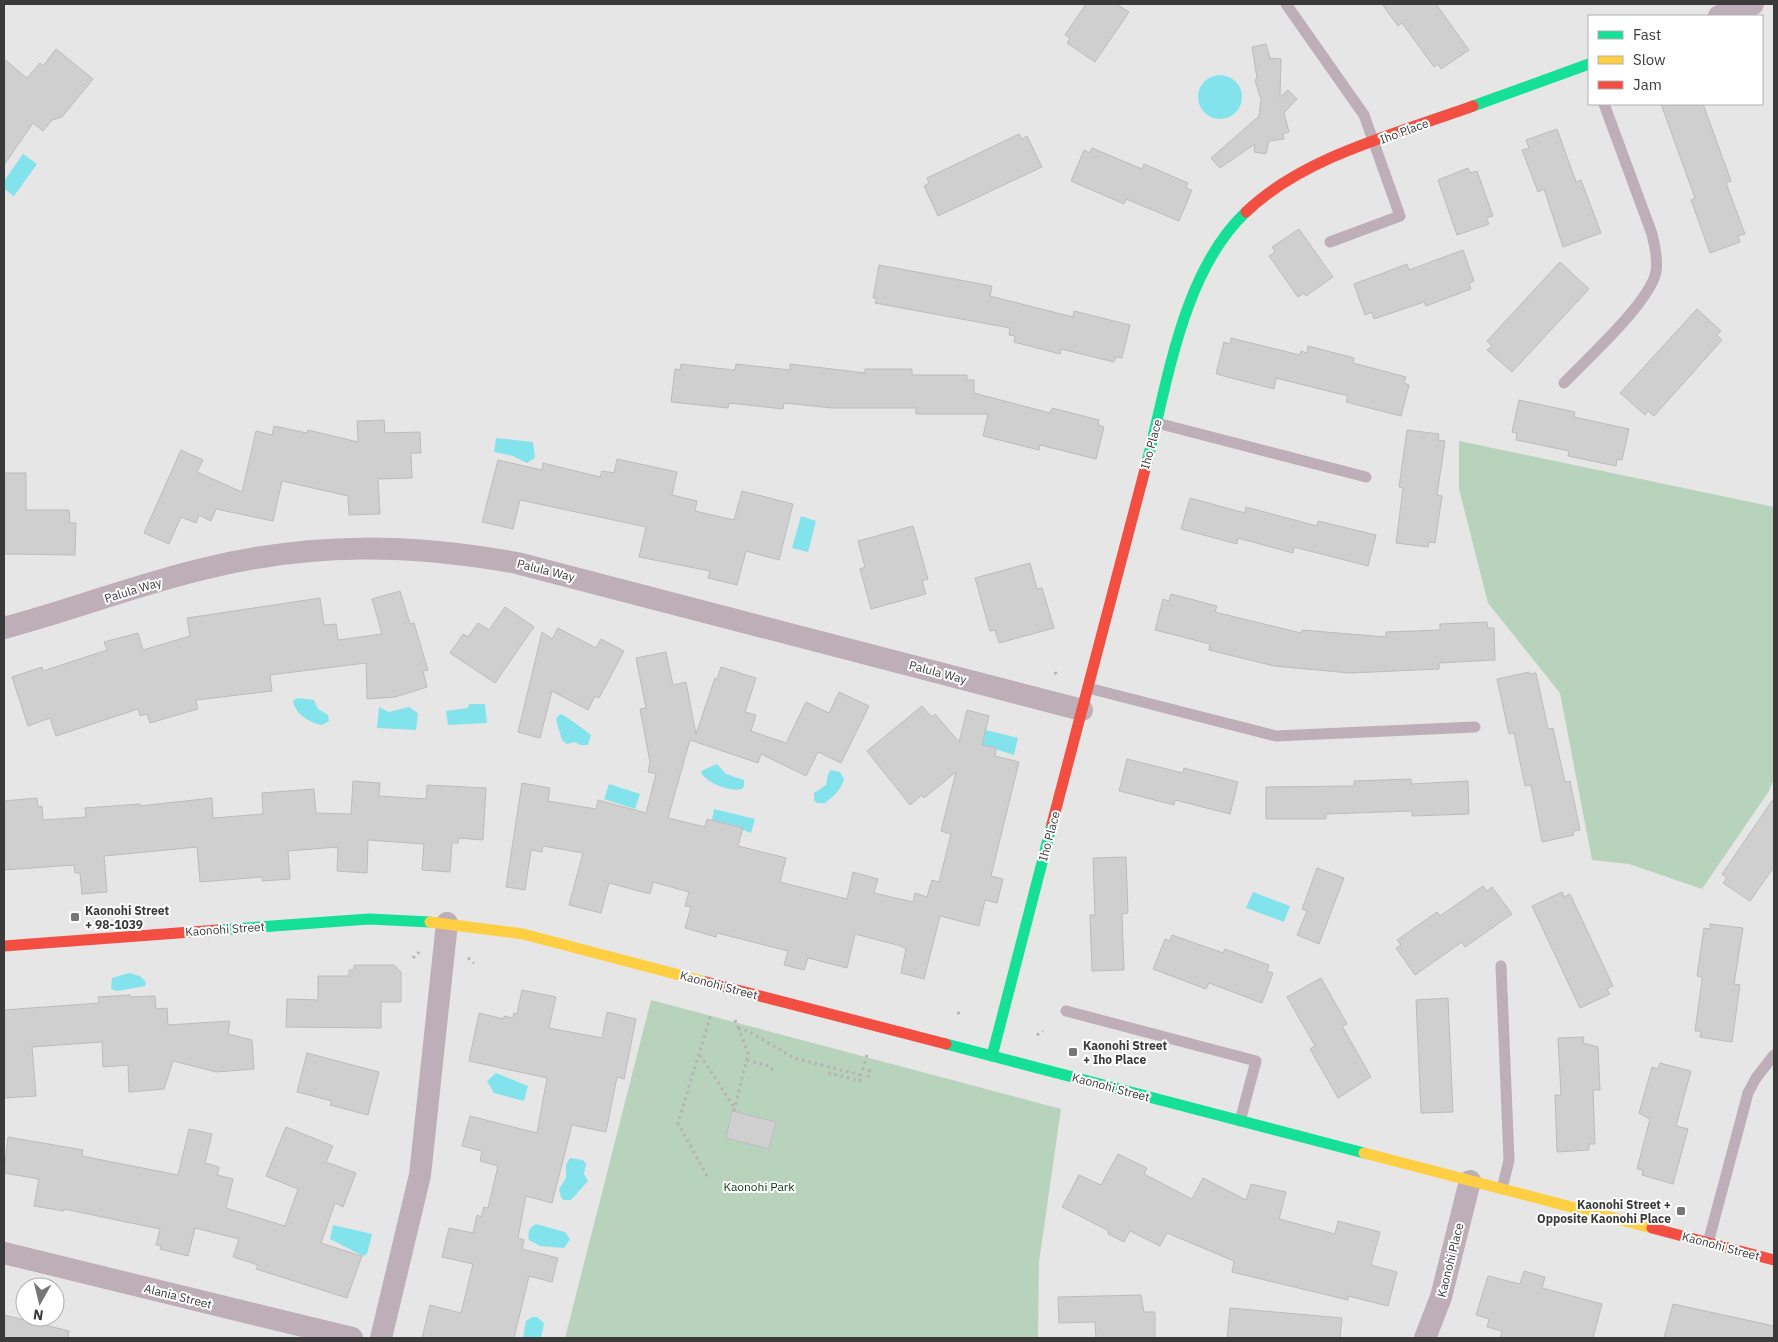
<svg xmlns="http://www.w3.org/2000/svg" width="1778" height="1342" viewBox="0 0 1778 1342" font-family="'IBM Plex Sans',sans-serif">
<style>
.green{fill:#b7d3bb}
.water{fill:#83e3ec}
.building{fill:#cfcfd0;stroke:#bcbcbd}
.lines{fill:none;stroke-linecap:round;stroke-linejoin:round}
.path{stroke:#b9b0b6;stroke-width:3;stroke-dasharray:2.5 4;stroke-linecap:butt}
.lane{stroke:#beaeb8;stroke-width:11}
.street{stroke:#beaeb8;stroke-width:22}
.fast{stroke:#16e098;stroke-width:11}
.slow{stroke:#ffcf43;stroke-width:11}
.jam{stroke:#f24e42;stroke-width:11}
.poi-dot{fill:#767677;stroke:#fff;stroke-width:2}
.labels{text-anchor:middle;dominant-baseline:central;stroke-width:4;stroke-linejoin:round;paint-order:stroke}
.street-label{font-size:12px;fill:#3a3a3b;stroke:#fff}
.poi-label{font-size:12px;font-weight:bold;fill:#3a3a3b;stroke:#fff;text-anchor:start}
.park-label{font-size:12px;fill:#003910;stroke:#fff}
</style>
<rect width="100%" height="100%" fill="#e6e6e7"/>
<g class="green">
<path d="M1459,441L1774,507V779L1769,791L1702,889L1629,864L1592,860L1560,693L1488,603L1459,489Z"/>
<path d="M651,1000L1061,1109L1039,1262L1038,1338H565Z"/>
</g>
<g class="water">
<circle cx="1220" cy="97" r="22"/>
<path d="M23,154L37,164L14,196L4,189V181Z"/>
<path d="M496,438L533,442L535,458L527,463L513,456L494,452Z"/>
<path d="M801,516L816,521L808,552L792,548Z"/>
<path d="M297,698L314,700L318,709L328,715L329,721L322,725C310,723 295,714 293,701Z"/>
<path d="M469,704H485L487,723L448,725L446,711L468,708Z"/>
<path d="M379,707L389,712L409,707L418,713L416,730L377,728Z"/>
<path d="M561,714C564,715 588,732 591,735L588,745H580L575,742L567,744L562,740L556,720L557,717Z"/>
<path d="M986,730L1018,738L1014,755L982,745Z"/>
<path d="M717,764L726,774L744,780V786L742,789C729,792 709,784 701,773L703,770Z"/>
<path d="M831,770L840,772L844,779C841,790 834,796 825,803H817L814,800V793L826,785L828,774Z"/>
<path d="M609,784L640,794L635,809L604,799Z"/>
<path d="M714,809L755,819L751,833L743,830V828L712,820Z"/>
<path d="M1253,892L1290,906L1284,922L1246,908Z"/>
<path d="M129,973L140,976L146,982L145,986L117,991L111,989L112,978Z"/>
<path d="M496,1073L528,1086L524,1101L494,1093L487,1081Z"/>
<path d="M570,1158L583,1160L586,1164L584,1174L588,1181L571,1200H563L561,1197L559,1189L566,1178V1165Z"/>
<path d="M536,1224L565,1232L570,1239L564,1248L540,1246L529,1240C527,1232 529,1228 536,1224Z"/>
<path d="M333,1225L372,1234L367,1254L363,1256L330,1239Z"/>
<path d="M532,1317H537L544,1323L541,1338H523L526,1321Z"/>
</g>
<g class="building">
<path d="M1086,4H1116L1129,12L1095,62L1067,43L1070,38L1065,35Z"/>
<path d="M1382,4H1436L1469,50L1441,69L1438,64L1434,67L1402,23L1398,26Z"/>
<path d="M1266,44L1270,58L1281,59L1280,97L1288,90L1297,99L1284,113L1289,132L1283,134L1284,139L1269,141L1266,154L1254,152L1255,144L1220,168L1211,158L1259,116L1261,100L1255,80L1257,78L1252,47Z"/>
<path d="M56,49L93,79L62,117L52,120L43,131L33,123L4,165V59L27,78L40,63L43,66Z"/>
<path d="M1661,104H1703L1731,181L1726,183L1745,234L1738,236L1740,242L1710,253L1691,200L1695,198Z"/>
<path d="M1557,129L1576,182L1581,180L1601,233L1563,247L1544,189L1538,192L1522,150L1529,148L1526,140Z"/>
<path d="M1019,134L1022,139L1027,136L1042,167L938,216L924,186L929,183L927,178Z"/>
<path d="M1092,148L1142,169L1144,164L1188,183L1186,188L1192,190L1179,221L1126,199L1124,204L1071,181L1084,150L1089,153Z"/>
<path d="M1468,168L1470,173L1477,171L1493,216L1486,218L1489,224L1457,235L1438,180Z"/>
<path d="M1299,229L1333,277L1306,296L1304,293L1298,297L1269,256L1275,252L1272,247Z"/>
<path d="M1463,250L1474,281L1469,283L1471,289L1426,306L1424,302L1374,319L1372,312L1365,315L1354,284L1407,264L1409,270Z"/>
<path d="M1560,262L1589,289L1512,372L1487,350L1492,346L1487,341Z"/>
<path d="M879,265L992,286L990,296L1073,317L1074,311L1130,325L1122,358L1116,357L1114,362L1061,349L1060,354L1014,342L1015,336L1009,335L1010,328L875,303L877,298H873Z"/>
<path d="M1697,309L1721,331L1717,335L1722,340L1654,416L1648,411L1645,415L1620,393Z"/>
<path d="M1231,338L1300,355L1301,351L1307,353L1308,346L1354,358L1353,363L1406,377L1404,383L1409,385L1401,416L1346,402L1348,396L1276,378L1274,389L1216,374L1224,342L1230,344Z"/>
<path d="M681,364L733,370H735L736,364L790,370V364L865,373V369H912V375H967V380H974V393L1050,413L1052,408L1099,420L1098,425L1104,427L1096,459L1040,445L1039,450L983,436L988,414H916V408H832L784,403L783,409L729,403L728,408L671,402L675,369L680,370Z"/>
<path d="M1519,400L1575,412L1574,417L1629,429L1622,460L1617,459L1616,466L1568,456L1569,451L1516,440L1517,433L1512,432Z"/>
<path d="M384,420L385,433L420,432L421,453H411L412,478L378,479L380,514L349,515L348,496L282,481L273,521L216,509L211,521L199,515L196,523L181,517L169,544L144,533L181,450L203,460L197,472L242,492L256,431L272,435L274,426L307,433L308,430L358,442L357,421Z"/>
<path d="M1407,430L1439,434L1438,440L1445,441L1437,495L1442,496L1435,543L1429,542L1428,547L1396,543L1403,488L1399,487Z"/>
<path d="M617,459L677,472L672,495L697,501L695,511L734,520L742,491L793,504L779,560L746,551L737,585L708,578L710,571L639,557L646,527L520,500L513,529L482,522L498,460L542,470L543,463L600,477L602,471L614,473Z"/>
<path d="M4,473H26V510H69L70,523H76L75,555L4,554Z"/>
<path d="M1190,498L1245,513L1246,507L1317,526L1318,521L1376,535L1368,566L1294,547L1293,553L1238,538L1237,544L1181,529Z"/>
<path d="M913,526L928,579L922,581L926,594L871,609L860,569L865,567L858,541Z"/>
<path d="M1030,563L1037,589L1042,588L1054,628L999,643L995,630L990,631L975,578Z"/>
<path d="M400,591L410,624L414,623L428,670L423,671L427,687L395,697L367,699L366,663L270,675L272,691L196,700L198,709L150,723L147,714L140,716L138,709L56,736L50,718L28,726L12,677L42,667L43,671L107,650L104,642L138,633L143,650L190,636L187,618L320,598L324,625L336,624L338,640L382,634L372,599Z"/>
<path d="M1171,594L1217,606L1215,612L1301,633L1302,630L1386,637V632L1440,630V624L1487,622L1488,628H1494L1495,660L1439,663V669L1350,673L1274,666L1209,650L1210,644L1155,630L1163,599L1169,601Z"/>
<path d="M505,607L534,627L495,683L450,653L463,634L468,637L478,623L489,630Z"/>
<path d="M558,628L596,648L601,639L624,651L599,698L595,696L588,710L552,691L540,738L518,732L542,632L552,639Z"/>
<path d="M666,652L673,685L686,682L696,734L715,678L717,679L721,667L756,678L745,712L756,715L751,731L786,743L806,702L829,713L839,692L869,706L841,763L818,752L806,776L761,754L758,763L690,740L668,818L705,827L707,819L743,828L738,846L786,858L780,882L847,899L853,872L878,879L874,893L913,902L915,893L927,897L932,880L939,882L951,834L941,831L956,772L924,798L922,795L910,805L867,751L922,706L932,717L935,714L959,742L967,710L989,716L982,745L996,748L995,756L1019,762L991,876L1003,879L997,903L985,900L979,926L940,916L924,979L901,973L906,949L901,946L855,934L847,968L808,958L804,970L784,965L788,951L717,933L716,937L685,928L691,907L685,906L689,892L653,882L650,894L609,883L601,913L569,905L583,853L543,846L542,852L531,850L525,890L506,887L522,783L550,788L548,801L596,809L598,800L646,813L656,774L648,772L650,762L640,709L646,708L636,658Z"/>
<path d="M1529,672L1530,674L1536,673L1548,729L1553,728L1565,782L1570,781L1580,830L1573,831L1574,835L1542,842L1531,785L1525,786L1514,733L1509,734L1497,679Z"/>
<path d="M1127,759L1183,773L1184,768L1238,782L1230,814L1175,800L1174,805L1119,791Z"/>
<path d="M1411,779V784L1468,781L1469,814L1412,816V811L1326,814V819H1266V787L1354,786V781Z"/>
<path d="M353,781L380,783L379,796L426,799L427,785L486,788L483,840L459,838L458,843H452L450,872L422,870L424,844L368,840L367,873L337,871L338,847L288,851L290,879L262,881V877L200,882L197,847L104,856L107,892L82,894L80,873H75L74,865L4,870V801L37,798L38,807L42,806L43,820L86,817L85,808L140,804V806L212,798L213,818L263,814L262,793L314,789L316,813L351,814Z"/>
<path d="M1774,798V867L1750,901L1723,883L1727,878L1722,874Z"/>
<path d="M1126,857L1128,913L1122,914L1124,970L1092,971L1090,915H1095L1093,858Z"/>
<path d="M1317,868L1344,878L1319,944L1297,935L1307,911L1302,909Z"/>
<path d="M1483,886L1487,891L1492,887L1512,914L1465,947L1462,942L1415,975L1396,948L1401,945L1397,940L1437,912L1440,916Z"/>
<path d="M1562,892L1564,897L1570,894L1613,986L1607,989L1610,994L1580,1008L1532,906Z"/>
<path d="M1710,924L1743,928L1734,984L1740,985L1732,1042L1700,1037L1701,1031H1695L1702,980V977L1697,976L1704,928L1710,929Z"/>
<path d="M1172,935L1223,953L1225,949L1269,965L1267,971L1273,973L1262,1003L1209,983L1206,989L1153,969L1165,939L1170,941Z"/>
<path d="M354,965H394L401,972V1002H381V1028L286,1027L287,999L318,1000V976H349V970H354Z"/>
<path d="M1321,978L1347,1024L1342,1026L1371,1077L1338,1098L1310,1049L1315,1046L1287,997Z"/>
<path d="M522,990L556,997L549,1028L602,1038L607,1012L636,1019L624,1079L617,1077L606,1132L572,1125L552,1203L526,1196L518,1238L524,1240L522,1249L558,1258L552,1282L529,1276L514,1338H422L430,1305L461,1313L473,1264L442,1257L449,1228L473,1233L477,1215L481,1217L484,1207L488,1208L498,1166L480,1161L482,1151L462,1146L470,1116L537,1133L547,1078L469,1061L479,1013L504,1019V1016L513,1018L514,1013L517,1014Z"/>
<path d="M130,995V997L155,996L156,1009L167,1008L168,1025L230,1021L228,1034L252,1040L254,1069L216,1072L173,1061L164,1089L129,1092L128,1065L103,1067L102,1042L32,1047L36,1096L4,1098V1010L99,1003L98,997Z"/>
<path d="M1448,998L1453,1112L1421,1113L1416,1000Z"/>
<path d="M1584,1037L1583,1043L1598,1047L1600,1090H1593L1595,1144H1589V1150L1557,1152L1555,1095H1561L1558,1038Z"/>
<path d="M307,1053L379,1072L368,1115L330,1105L332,1101L297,1092Z"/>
<path d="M1660,1063L1691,1071L1676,1126L1688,1129L1673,1184L1642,1175L1643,1170L1637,1169L1650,1119L1639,1113L1652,1067L1658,1069Z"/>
<path d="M732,1111L776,1122L769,1149L726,1138Z"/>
<path d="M286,1127L333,1146L326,1162L356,1173L343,1207L335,1203L321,1243L362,1256L347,1298L256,1269L258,1265L233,1257L239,1239L195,1228L188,1256L160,1249L161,1246L156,1245L160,1229L64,1209V1211L34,1206L39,1179L4,1173L8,1137L83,1150L82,1156L178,1175L189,1129L212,1134L205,1163L219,1167L217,1175L233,1179L226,1208L285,1226L298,1189L266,1176Z"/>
<path d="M1118,1154L1147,1168L1144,1174L1192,1199L1203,1178L1246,1200L1251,1184L1286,1192L1279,1219L1335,1234L1338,1221L1380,1232L1371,1265L1397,1272L1388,1306L1348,1296V1300L1232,1272L1234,1261L1167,1233L1160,1246L1130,1231L1124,1242L1108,1234L1109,1231L1062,1207L1079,1175L1101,1185Z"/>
<path d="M1524,1271L1545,1277L1542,1288L1602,1304L1593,1338H1500L1502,1331L1487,1327L1489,1319L1476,1315L1488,1276L1520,1284Z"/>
<path d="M1141,1295L1144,1312H1155V1338H1096L1095,1322L1059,1323L1058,1297Z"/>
<path d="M1673,1304L1774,1326V1338H1664Z"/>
<path d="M1230,1308L1342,1318L1340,1338H1227Z"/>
<path d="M4,1315L69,1331L68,1338H4Z"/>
</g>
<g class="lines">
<g class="path">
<path d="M1055,672L1058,677"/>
<path d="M413,958L419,952"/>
<path d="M468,958L474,963"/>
<path d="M958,1012L960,1016"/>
<path d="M735,1020L739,1029"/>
<path d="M1037,1035L1043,1031"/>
<path d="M700,1055L734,1107"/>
<path d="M867,1055L863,1069L870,1071L867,1081"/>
<path d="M747,1060L769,1066L774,1071"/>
<path d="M734,1111L748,1054L739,1029L748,1031L794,1058L861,1075L860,1081L830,1073L829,1078"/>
<path d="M707,1176L678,1123L711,1014"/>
</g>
<g class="lane">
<path d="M1286,4L1364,115L1400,216L1330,242"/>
<path d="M1564,383C1587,359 1650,302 1656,272C1658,259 1655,246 1652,234L1604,104"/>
<path d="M1157,423L1366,477"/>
<path d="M1088,688L1276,736L1475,727"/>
<path d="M1501,966L1509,1160L1502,1189"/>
<path d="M1066,1011L1256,1061L1240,1121"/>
<path d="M1708,1243L1748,1093L1756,1078L1774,1055"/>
</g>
<g class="street">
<path d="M1719,16L1753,4"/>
<path d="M4,628C72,610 138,584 207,568C314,542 410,544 517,563L1082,710"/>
<path d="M4,1253L352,1338"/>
<path d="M381,1338L420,1175L447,923"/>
<path d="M1425,1338L1441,1297L1470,1181"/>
</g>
<g class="fast">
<path d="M1473,106L1589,64"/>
<path d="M1147,462C1168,380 1183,271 1246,212"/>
<path d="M218,930L369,919L430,922"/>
<path d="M946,1044L1364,1153"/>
<path d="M992,1056L1052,824"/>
</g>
<g class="slow">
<path d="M430,922L523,934L706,982"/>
<path d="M1364,1153L1652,1228"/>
</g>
<g class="jam">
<path d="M1246,212C1304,156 1399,133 1473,106"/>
<path d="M1052,824L1147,462"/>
<path d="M4,946L218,930"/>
<path d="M706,982L946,1044"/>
<path d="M1652,1228L1774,1260"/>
</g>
</g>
<g class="poi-dot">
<rect x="70" y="912" width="10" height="10" rx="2.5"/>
<rect x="1068" y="1047" width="10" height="10" rx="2.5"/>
<rect x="1676" y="1206" width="10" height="10" rx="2.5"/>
</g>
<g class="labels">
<g class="street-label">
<text transform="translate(1404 131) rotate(-20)">Iho Place</text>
<text transform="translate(1151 444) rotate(-75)">Iho Place</text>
<text transform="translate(546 570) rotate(14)">Palula Way</text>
<text transform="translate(133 590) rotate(-17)">Palula Way</text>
<text transform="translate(938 672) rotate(15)">Palula Way</text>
<text transform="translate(1049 836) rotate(-75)">Iho Place</text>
<text transform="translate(225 929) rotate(-4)">Kaonohi Street</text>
<text transform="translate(719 985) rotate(15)">Kaonohi Street</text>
<text transform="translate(1111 1087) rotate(15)">Kaonohi Street</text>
<text transform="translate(1721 1246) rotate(15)">Kaonohi Street</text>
<text transform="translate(1450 1260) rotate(-76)">Kaonohi Place</text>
<text transform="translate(178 1296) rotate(14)">Alania Street</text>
</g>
<g class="poi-label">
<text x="85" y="910">Kaonohi Street<tspan x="85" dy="14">+ 98-1039</tspan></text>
<text x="1083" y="1045">Kaonohi Street<tspan x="1083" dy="14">+ Iho Place</tspan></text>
<text x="1671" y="1204" text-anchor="end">Kaonohi Street +<tspan x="1671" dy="14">Opposite Kaonohi Place</tspan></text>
</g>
<g class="park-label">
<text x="759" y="1186">Kaonohi Park</text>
</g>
</g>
<rect width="1778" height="1342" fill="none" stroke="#3a3a3b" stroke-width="10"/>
<rect x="1588" y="15" width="175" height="90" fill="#ffffff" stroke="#b0b0b1"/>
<rect x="1598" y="31" width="25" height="8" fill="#16e098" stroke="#b0b0b1"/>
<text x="1633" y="40" font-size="15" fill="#3a3a3b">Fast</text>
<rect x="1598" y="56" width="25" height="8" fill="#ffcf43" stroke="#b0b0b1"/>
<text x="1633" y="65" font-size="15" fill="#3a3a3b">Slow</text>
<rect x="1598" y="81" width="25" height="8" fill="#f24e42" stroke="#b0b0b1"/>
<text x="1633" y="90" font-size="15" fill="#3a3a3b">Jam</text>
<g transform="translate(40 1302) rotate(188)"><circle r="24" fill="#ffffff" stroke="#b0b0b1"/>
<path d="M0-4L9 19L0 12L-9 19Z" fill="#767677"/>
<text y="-8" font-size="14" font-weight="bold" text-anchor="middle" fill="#3a3a3b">N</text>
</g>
</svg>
